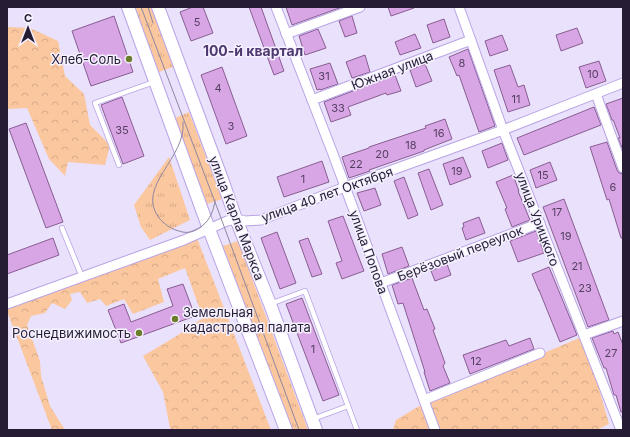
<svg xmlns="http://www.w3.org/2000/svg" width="630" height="437" viewBox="0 0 630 437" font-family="Inter,sans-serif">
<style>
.grass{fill:url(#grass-tufts)}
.forest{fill:url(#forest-crowns)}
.building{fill:#d9a6e5;stroke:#885e92}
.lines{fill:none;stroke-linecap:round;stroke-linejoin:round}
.lane-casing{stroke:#baa4e5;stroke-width:6}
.street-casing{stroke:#baa4e5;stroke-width:11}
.secondary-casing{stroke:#baa4e5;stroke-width:14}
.lane{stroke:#fff;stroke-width:4.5}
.street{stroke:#fff;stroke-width:9}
.secondary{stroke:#fff;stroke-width:12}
.tram{stroke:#8f86a0;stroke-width:1}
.poi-dot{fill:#6b7c2a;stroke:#f5f1ff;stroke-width:1.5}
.labels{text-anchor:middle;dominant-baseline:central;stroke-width:3;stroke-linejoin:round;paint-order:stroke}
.number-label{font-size:11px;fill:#533f61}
.poi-label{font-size:13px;fill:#261d35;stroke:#f5f1ff;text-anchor:end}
.street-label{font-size:13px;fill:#261d35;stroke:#f5f1ff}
.neighbourhood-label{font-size:14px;font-weight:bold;fill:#4e3870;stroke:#f5f1ff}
</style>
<defs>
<pattern id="grass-tufts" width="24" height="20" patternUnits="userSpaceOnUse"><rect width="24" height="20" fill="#fbc79e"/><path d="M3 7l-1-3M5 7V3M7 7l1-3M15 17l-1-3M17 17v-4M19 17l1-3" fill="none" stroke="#d7aa89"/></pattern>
<pattern id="forest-crowns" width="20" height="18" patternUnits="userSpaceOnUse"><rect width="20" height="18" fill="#fbc79e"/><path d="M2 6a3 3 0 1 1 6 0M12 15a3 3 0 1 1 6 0" fill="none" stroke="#d7aa89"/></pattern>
</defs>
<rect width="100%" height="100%" fill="#eae1fc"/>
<g class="grass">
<path d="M135,7H151L173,67L159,72Z"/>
<path d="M189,112L222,199L207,204L175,118Z"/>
<path d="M169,157L190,220L150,240L141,227L134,205Z"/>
<path d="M238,241L308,430H290L223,246Z"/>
</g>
<g class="forest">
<path d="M7,27L30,28L58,41L65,76L84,94L90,125L110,145L105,165L68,162L65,176L49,159L27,108L7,109Z"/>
<path d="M197,238L271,430H172L170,428L163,392L143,356L175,337L203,318L185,268L158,279L164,302L133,314L124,299L106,306L100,299L87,303L80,292L70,294L72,300L65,309L52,303L45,313L31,316L27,325L40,361L41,376L50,406L65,430H52L7,311V308Z"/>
<path d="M584,336L609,424L596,430H393L396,420L421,405Z"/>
</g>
<g class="building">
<path d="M193,7H203L213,33L191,41L180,12Z"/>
<path d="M249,7H261L284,71L274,75Z"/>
<path d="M286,7H342L292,25Z"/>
<path d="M388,7H414V8L391,16Z"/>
<path d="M114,16L133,72L91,86L72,31Z"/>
<path d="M352,16L357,33L345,37L339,21Z"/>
<path d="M444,19L450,37L433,43L427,25Z"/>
<path d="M577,28L583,43L561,51L556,35Z"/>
<path d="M318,29L326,48L305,55L299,36Z"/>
<path d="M415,34L421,48L400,55L395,42Z"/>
<path d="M502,35L508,50L490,56L485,41Z"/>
<path d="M468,49L495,126L479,132L459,75L457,76L449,57Z"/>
<path d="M365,55L370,72L352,78L346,62Z"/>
<path d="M599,61L606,81L586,88L579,67Z"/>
<path d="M330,63L338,84L320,90V89L317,90L310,69Z"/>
<path d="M425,64L432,81L416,87L410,70Z"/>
<path d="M510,65L518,87L524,85L530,105L508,112L494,70Z"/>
<path d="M222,67L247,136L226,144L201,75Z"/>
<path d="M395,75L401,91L387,95L386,93L348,107L351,115L331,122L324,102Z"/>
<path d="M122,97L144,156L123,164L101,105Z"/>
<path d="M623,98V150L618,138H620L614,122L613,120H612L606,104Z"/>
<path d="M594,107L601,125L524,155L517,138Z"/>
<path d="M445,119L452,139L424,150V151L369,170L370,171L349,178L342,157L369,148V147L426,128L425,126Z"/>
<path d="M26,123L63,222L46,228L9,129Z"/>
<path d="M607,142L617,170L619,173L623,174V238H621L609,199L607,200L590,147Z"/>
<path d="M502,143L508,160L488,168L482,151Z"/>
<path d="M463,157L471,177L450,185L443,164Z"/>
<path d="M322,161L329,182L284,197L277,177Z"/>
<path d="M550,162L557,180L536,188L530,170Z"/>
<path d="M429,169L443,205L431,210L418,173Z"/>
<path d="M513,175L519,191H518L530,220L512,227L505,209L507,208L496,182Z"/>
<path d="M404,177L418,215L408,219L394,181Z"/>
<path d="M375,188L381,205L364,211L357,193Z"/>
<path d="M564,199L609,320L588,327L543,207Z"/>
<path d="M343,216L364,271L342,279L336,263L342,261L328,221Z"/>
<path d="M479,217L485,233L466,240L462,228L464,227L463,223Z"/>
<path d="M536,231L544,253L518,262L510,241Z"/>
<path d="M277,232L296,283L280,289L261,238Z"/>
<path d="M53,238L59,255L7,274V255Z"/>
<path d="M308,238L322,274L312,277L299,241Z"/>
<path d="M402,247L409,266L388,274L382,254Z"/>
<path d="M447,264L451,275L435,281L431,271Z"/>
<path d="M549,267L577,335L560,342L539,290V291L532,274Z"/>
<path d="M412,278L424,310L427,309L435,329L433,330L445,363L443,366L450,383L430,391L424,372H425L403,303L398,304L392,285Z"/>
<path d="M183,284L195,316L121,343L108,310L124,304L131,322L173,306L167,289Z"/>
<path d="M302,298L339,395L323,401L286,304Z"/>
<path d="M613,331L614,334L618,332L623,345V412H621L616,395H614L606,368H604L592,338Z"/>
<path d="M530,338L534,349L470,374L463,355L506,340L509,346Z"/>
</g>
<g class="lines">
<defs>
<g id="lane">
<path d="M119,165L95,103L154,82"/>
<path d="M62,228L82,277"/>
<path d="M270,304L305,291L357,430"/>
<path d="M313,419L348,406"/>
</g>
<g id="street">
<path d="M276,7L333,154L435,430"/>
<path d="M459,7L503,130L621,430"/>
<path d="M286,34L360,7"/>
<path d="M596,94L623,168"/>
<path d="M312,100L471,40"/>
<path d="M381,283L540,223"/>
<path d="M7,304L184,240L227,221L236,219L245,221L261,220L345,187L503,130L623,83"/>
<path d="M584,335L623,321"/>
<path d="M424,400L540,353"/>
</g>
<g id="secondary">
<path d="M128,7L209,229L286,430"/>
<path d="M158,7L223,182L236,219L270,304L316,430"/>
</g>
</defs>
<use href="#lane" class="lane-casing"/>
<use href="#street" class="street-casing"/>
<use href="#secondary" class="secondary-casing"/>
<use href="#lane" class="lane"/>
<use href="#street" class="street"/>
<use href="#secondary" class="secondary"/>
<g class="tram">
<path d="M141,7L218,210L299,430"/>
<path d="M148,7L153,23"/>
<path d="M183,122C187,158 135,186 159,218C164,224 171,229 179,231C187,234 195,232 202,226C210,220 214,210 215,200"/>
</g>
</g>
<g class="poi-dot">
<circle cx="129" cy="59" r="4"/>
<circle cx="175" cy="319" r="4"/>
<circle cx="139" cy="333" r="4"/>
</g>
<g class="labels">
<g class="number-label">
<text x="197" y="22">5</text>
<text x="462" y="63">8</text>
<text x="593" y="74">10</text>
<text x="324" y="76">31</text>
<text x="218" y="88">4</text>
<text x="516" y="99">11</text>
<text x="338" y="108">33</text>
<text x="231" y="126">3</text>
<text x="122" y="130">35</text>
<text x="439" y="133">16</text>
<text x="411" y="145">18</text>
<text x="382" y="154">20</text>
<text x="356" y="164">22</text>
<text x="457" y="171">19</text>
<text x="543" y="175">15</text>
<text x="303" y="179">1</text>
<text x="613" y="187">6</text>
<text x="557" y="212">17</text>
<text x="566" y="236">19</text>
<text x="577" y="266">21</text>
<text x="585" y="288">23</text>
<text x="313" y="349">1</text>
<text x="611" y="353">27</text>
<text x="476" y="361">12</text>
</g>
<g class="poi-label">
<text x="121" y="59">Хлеб-Соль</text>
<text x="183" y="312" text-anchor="start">Земельная<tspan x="183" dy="15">кадастровая палата</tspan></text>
<text x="131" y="333">Роснедвижимость</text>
</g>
<g class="street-label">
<text transform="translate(392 70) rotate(-21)">Южная улица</text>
<text transform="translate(327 194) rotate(-20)">улица 40 лет Октября</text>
<text transform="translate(237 218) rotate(69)">улица Карла Маркса</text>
<text transform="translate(538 219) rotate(69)">улица Урицкого</text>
<text transform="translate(369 252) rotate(70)">улица Попова</text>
<text transform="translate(460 253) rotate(-21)">Берёзовый переулок</text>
</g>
<g class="neighbourhood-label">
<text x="253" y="50">100-й квартал</text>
</g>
</g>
<rect width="630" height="437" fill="none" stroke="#261d35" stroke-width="16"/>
<g transform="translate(28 28)" stroke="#f5f1ff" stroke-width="3" paint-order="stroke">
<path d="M0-3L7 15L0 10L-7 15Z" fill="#261d35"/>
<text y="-6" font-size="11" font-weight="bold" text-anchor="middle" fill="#261d35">С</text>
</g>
</svg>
